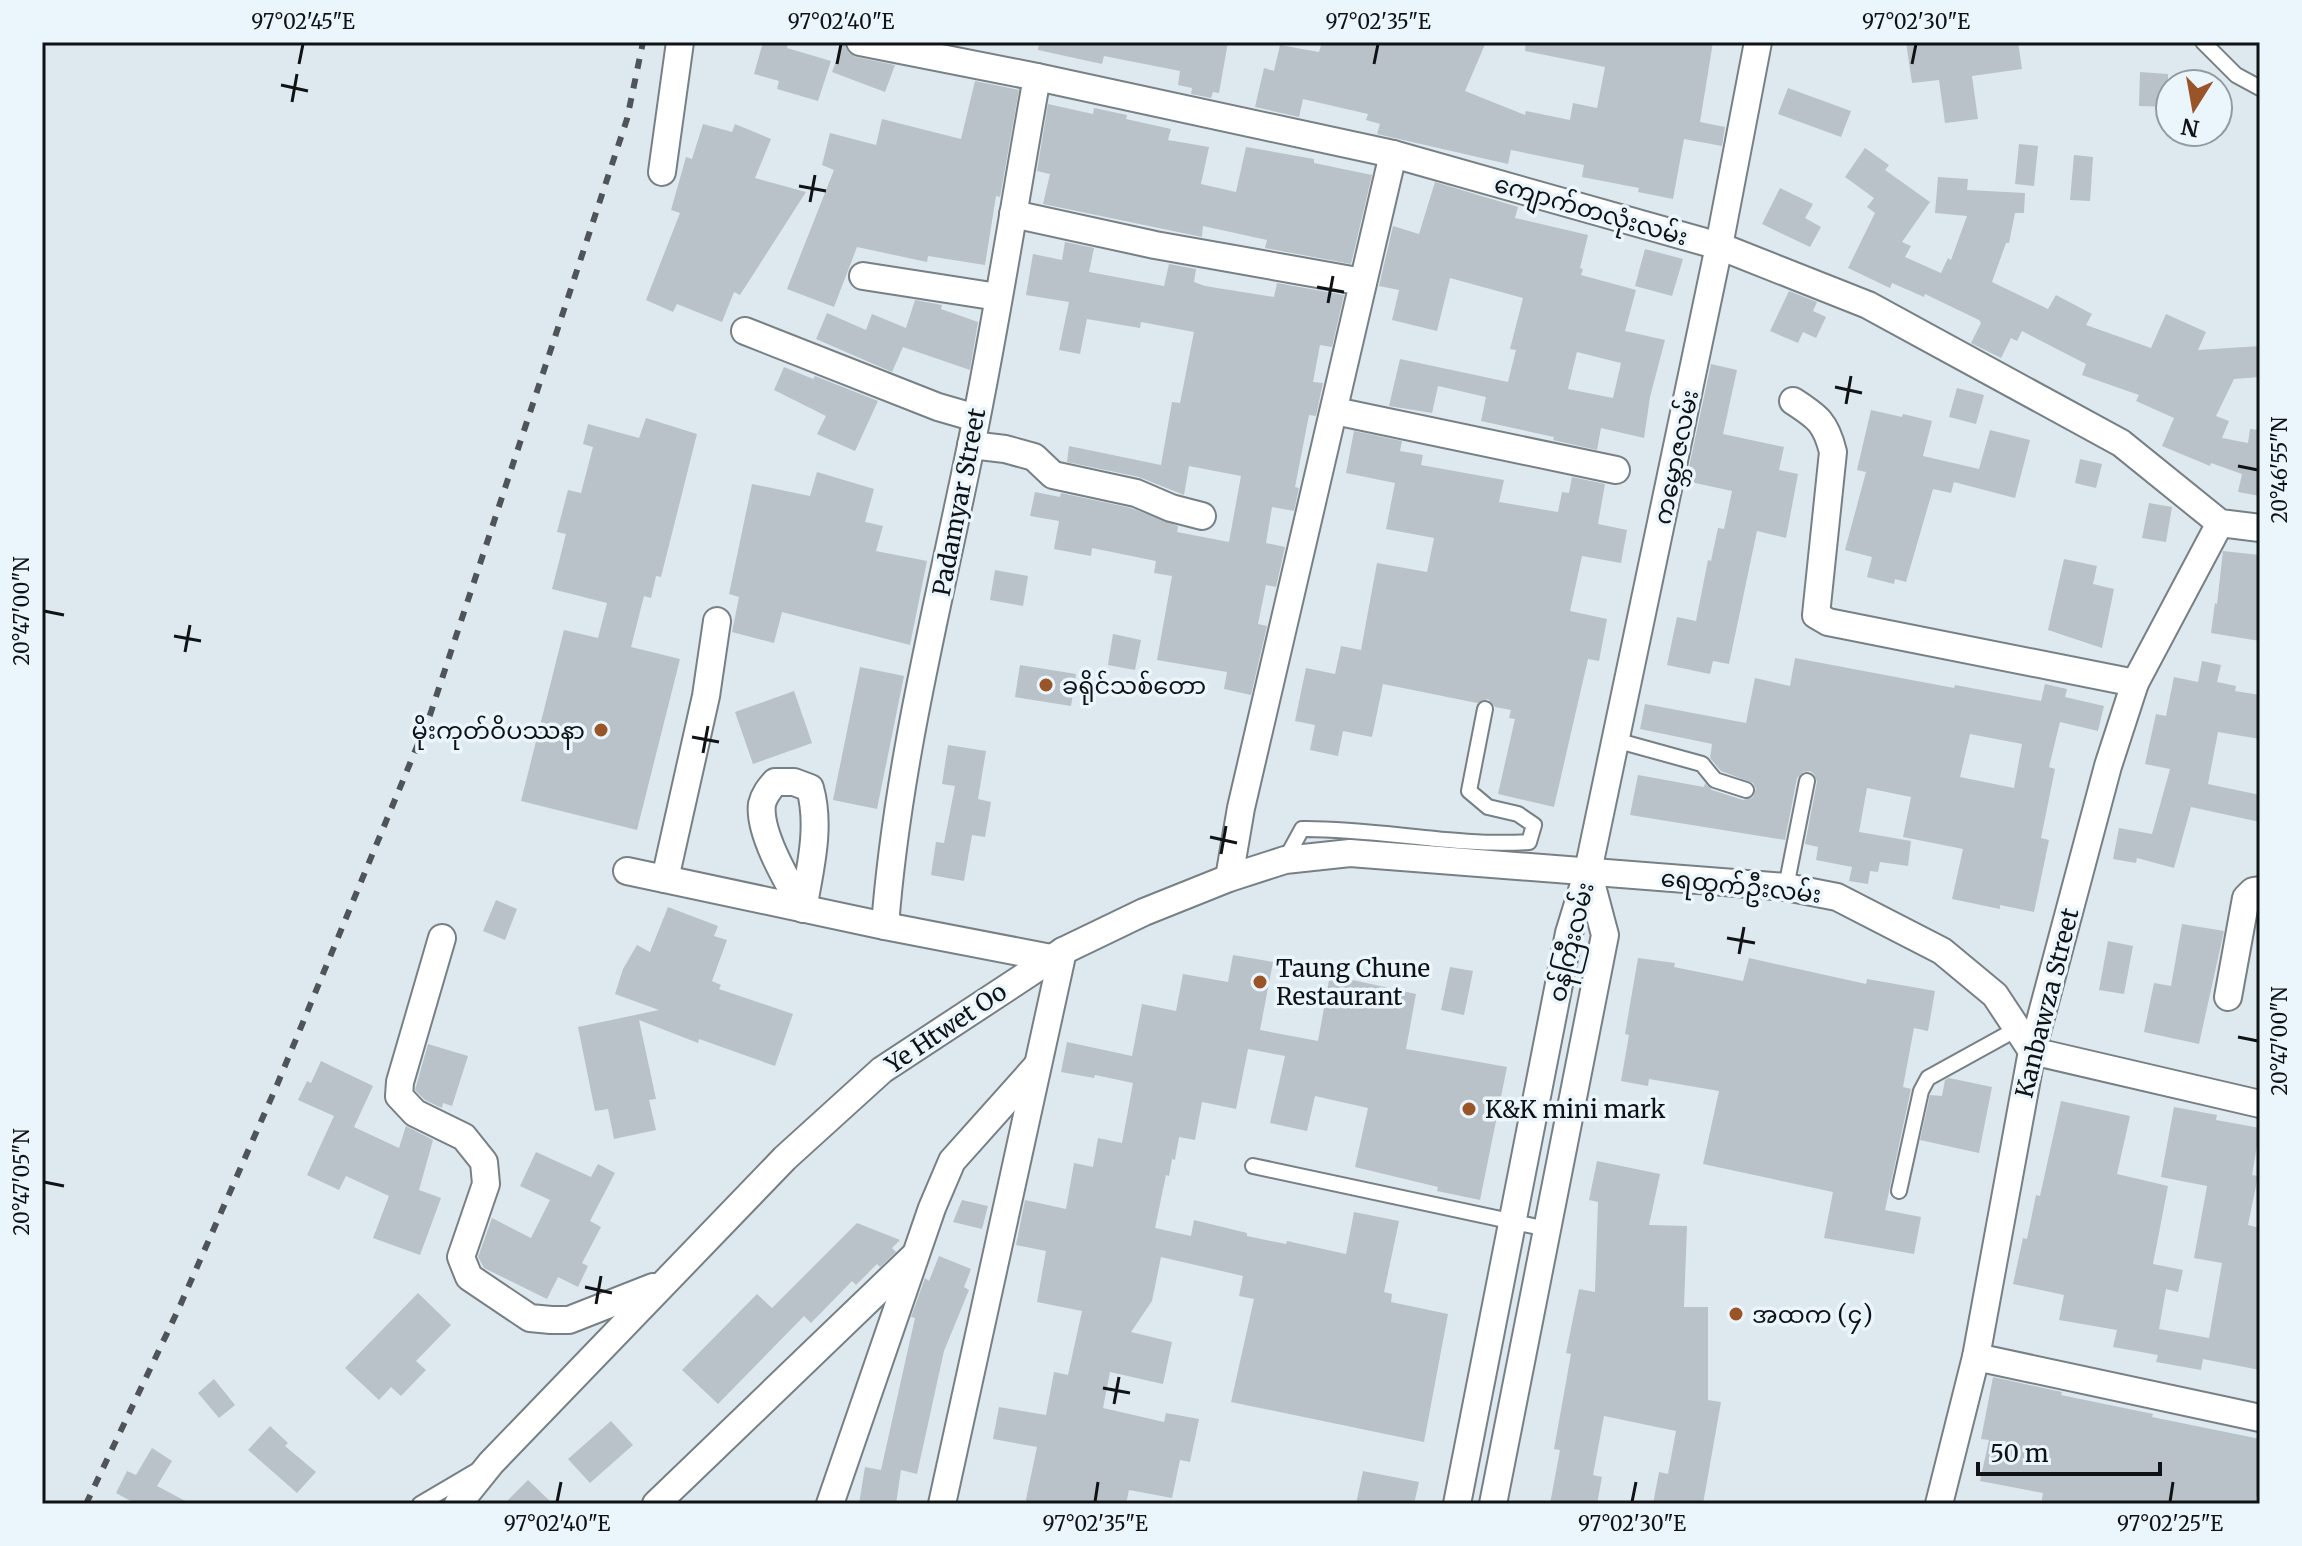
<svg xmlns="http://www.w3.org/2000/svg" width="2302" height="1546" viewBox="0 0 2302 1546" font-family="Merriweather,'Noto Sans Myanmar',serif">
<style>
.building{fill:#b8c2c8;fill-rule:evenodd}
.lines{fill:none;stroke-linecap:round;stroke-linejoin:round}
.service-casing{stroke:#768085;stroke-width:18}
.minor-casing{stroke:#768085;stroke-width:30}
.service{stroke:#fff;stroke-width:14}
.minor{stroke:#fff;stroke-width:26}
.rail{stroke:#4e5457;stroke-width:6;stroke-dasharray:10 10;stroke-linecap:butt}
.ticks{fill:none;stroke:#0f1315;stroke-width:3}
.poi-dot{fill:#995427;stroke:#ebf6fc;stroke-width:3}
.labels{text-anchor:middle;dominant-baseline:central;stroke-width:7;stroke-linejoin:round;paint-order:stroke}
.street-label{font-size:24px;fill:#0f1315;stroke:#ebf6fc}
.poi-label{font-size:24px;fill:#0f1315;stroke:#ebf6fc;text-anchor:start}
.neatline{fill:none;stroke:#0f1315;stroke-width:3}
.ticks-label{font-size:20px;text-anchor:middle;fill:#0f1315}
</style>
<rect width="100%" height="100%" fill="#dee9ef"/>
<g class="building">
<path d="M763,42H788L787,48L831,61L818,101L777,89L779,81L754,74Z"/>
<path d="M843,42L849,53L856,57L895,65L885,92L832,72Z"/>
<path d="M1039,42H1228L1219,93L1213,92L1211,98L1191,94L1192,88L1178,85L1180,71L1104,56L1102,64L1038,50Z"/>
<path d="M1322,42H1486L1465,91L1525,115L1526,111L1570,120L1573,103L1597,108L1605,67L1525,51L1526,42H1713L1700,122L1725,127L1722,146L1684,139L1673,199L1638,192L1639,188L1582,177L1584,165L1511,150L1508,164L1377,134L1380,124L1366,120L1368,114L1303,99L1299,117L1255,107L1264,68L1274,71L1280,45L1319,52Z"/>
<path d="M1906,42H2018L2022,69L1972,76L1978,119L1945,123L1939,80L1912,83Z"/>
<path d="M2140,72L2168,74V107L2139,106Z"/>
<path d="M975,81L1019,90L1000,197L996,196L985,265L928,256L927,262L857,247L834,307L787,289L834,170L822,165L830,133L876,145L882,119L961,139Z"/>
<path d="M1788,88L1851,111L1841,137L1778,114Z"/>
<path d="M1048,104L1093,114L1094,108L1127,115L1126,119L1171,129L1168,140L1209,147L1201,184L1236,192L1246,147L1314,159V163L1372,175L1351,264L1265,248L1267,240L1203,226L1202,237L1043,204L1050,174L1037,171Z"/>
<path d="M703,124L732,132L735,124L771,139L755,178L806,192L740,295L734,292L722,322L677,304L673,312L646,300L680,213L671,210L686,157L692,159Z"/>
<path d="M2019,144L2038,146L2034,186L2015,184Z"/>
<path d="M1865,148L1889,165L1885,170L1930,202L1902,242L1911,246L1905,257L1941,273L1948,258L1951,260L1967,216L1935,213L1938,177L1968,179L1967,190L2025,193L2024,213H2015L2009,243H2006L1992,282L2048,309L2056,295L2092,314L2086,325L2151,348L2166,314L2206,332L2198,350L2260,346V377L2234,379L2216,416L2229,421L2222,438L2248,443L2250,429L2260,430V496L2238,492L2242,474L2211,463L2210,466L2162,446L2174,418L2136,401L2139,395L2082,375L2086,364L2022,331L2017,341L2011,338L2001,358L1971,343L1981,323L1979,320L1925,294L1924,297L1892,283L1890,288L1848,268L1875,213L1867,207L1874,198L1845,177Z"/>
<path d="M2074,155L2093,157L2090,201L2070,200Z"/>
<path d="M1435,182L1518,207L1515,218L1588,235L1580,268L1583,269L1581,275L1636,290L1625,331L1665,340L1650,397L1644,438L1601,428L1597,450L1553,440L1554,437L1481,421L1486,397L1438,386L1432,413L1389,406L1400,359L1508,382L1516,350L1510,349L1523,298L1450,278L1437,331L1392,320L1399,290L1379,286L1393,226L1419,234ZM1577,352L1621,363L1613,398L1568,389Z"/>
<path d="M1780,188L1813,204L1805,218L1821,227L1810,247L1762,224Z"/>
<path d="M1065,242L1094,248L1089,272L1164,286L1169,264L1196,269L1194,282L1205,286L1274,297L1277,283L1344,295L1332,347L1320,345L1313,382L1323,383L1316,416L1309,415L1295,487L1299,488L1294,511L1272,507L1266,543L1285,547L1276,587L1266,585L1258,624L1267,626L1251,695L1224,689L1227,672L1157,660L1172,576L1154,573L1156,561L1092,548L1091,556L1054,549L1059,521L1030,516L1035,492L1060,497L1061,493L1131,508L1178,526L1177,532L1229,542L1241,476L1189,466L1184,495L1139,477L1067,462L1069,446L1161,465L1172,402L1180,403L1194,332L1141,322L1140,328L1087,319L1080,354L1059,350L1069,302L1026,295L1033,254L1062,260Z"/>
<path d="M1645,249L1683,259L1672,296L1635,286Z"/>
<path d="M1789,291L1817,302L1813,311L1826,317L1816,338L1803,332L1798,343L1770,331Z"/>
<path d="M915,300L942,305L941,309L978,322L970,370L903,347L892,372L816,339L827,313L866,330L872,314L906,328Z"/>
<path d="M1711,364L1737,370L1723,434L1784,447L1779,470L1798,474L1786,538L1757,531L1729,664L1713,661L1710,674L1667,665L1677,617L1696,621L1708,560L1711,561L1718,528L1724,529L1732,491L1686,481Z"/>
<path d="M784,367L813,379L815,376L878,401L855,451L817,434L826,416L774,390Z"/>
<path d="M1957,388L1984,395L1976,424L1949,417Z"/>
<path d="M1871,410L1902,417L1903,414L1932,421L1923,456L1979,469L1990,430L2030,440L2015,498L1954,482L1951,493L1933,489L1906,582L1895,579L1894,584L1867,577L1872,557L1845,550L1866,472L1857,470Z"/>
<path d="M646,418L697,434L661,577L656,576L651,598L644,596L631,647L680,659L637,830L521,801L564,630L598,638L607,603L552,589L566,534L557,532L568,490L581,493L593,447L583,444L588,424L639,438Z"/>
<path d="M1354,431L1402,441L1400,451L1423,455L1421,465L1504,480L1499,502L1558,512L1562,492L1569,493L1572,477L1605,484L1598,524L1627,530L1621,563L1582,556L1570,611L1607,619L1599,661L1588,659L1554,807L1498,794L1515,719L1509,718L1511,710L1495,707L1488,699L1477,703L1383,684L1372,737L1343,731L1338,756L1310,750L1315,725L1295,721L1306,668L1335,674L1341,646L1361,650L1377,563L1427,572L1434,538L1386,529L1395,483L1346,473Z"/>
<path d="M2080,459L2102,464L2096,488L2075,483Z"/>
<path d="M817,472L874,489L865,522L883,526L876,551L927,561L910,645L782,612L774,643L732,632L739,597L729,594L752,484L810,496Z"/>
<path d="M2149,503L2172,507L2166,542L2142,538Z"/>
<path d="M2223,551L2260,555V641L2211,633L2215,603L2217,604Z"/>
<path d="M2064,559L2097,566L2093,584L2114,589L2102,648L2048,630Z"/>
<path d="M995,570L1028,576L1023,606L990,600Z"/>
<path d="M1113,634L1141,640L1135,670L1108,665Z"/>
<path d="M1795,658L1954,688L1955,685L2041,701L2045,684L2067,689L2065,697L2104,706L2098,731L2060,722L2049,767L2055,769L2041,838L2049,840L2034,912L2000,905V909L1952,899L1963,849L1903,837L1911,797L1867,788L1859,832L1911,841L1908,866L1880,862L1878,872L1870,871L1868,884L1849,881L1852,867L1816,860L1818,847L1805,844L1817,782L1814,774L1810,771L1803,772L1797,778L1785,840L1630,815L1638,775L1704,787L1705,783L1712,790L1743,800L1753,797L1756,789L1753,783L1721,771L1710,758L1712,744L1640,729L1645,704L1746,723L1755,678L1790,686ZM1970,734L2022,744L2014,788L1960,777Z"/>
<path d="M2202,661L2221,665L2217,682L2236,686L2235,691L2260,695V739L2218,732L2208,784L2260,795V822L2191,807L2174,868L2137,858L2136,863L2113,859L2119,828L2152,834L2170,769L2145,764L2156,714L2166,716L2174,677L2198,682Z"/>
<path d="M1020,665L1076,674L1071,706L1015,697Z"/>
<path d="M860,667L904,676L877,809L833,800Z"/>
<path d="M794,691L812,743L753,764L735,712Z"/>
<path d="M948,745L986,751L978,799L991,802L985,837L972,835L964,881L931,875L936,842L944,843L955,786L942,784Z"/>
<path d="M496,900L517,909L505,940L483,931Z"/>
<path d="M668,907L718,926L714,936L727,940L712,981L721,985L719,989L793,1014L775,1066L699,1039L698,1043L639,1020L656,1099L649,1100L656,1130L614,1139L608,1109L595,1111L578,1027L659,1010L615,994L623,969L637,945L650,952Z"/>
<path d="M2182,924L2224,931L2199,1044L2144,1032L2154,983L2171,986Z"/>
<path d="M2108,941L2133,946L2124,994L2099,990Z"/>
<path d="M1233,955L1273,962L1260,1030L1318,1041L1330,975L1416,994L1406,1049L1507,1067L1480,1200L1437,1191L1438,1187L1355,1167L1368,1108L1315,1096L1307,1131L1270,1123L1285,1056L1248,1049L1236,1109L1202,1102L1195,1140L1179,1137L1175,1160L1172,1159L1169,1176L1166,1175L1155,1228L1191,1236L1194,1220L1247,1233V1236L1286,1244L1287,1241L1346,1254L1354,1212L1399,1221L1384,1292L1392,1294L1391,1302L1448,1314L1424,1442L1231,1402L1254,1299L1239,1296L1243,1276L1161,1257L1152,1301L1131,1332L1172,1342L1163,1384L1110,1372L1103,1408L1164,1422L1166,1413L1199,1419L1190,1462L1180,1460L1172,1498L1129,1490L1126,1504H1025L1037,1447L993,1439L999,1407L1046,1415L1054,1372L1068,1375L1082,1311L1037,1302L1046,1251L1016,1245L1025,1200L1066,1209L1074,1163L1093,1167L1098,1138L1122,1143L1133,1083L1095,1075L1094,1078L1061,1072L1067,1042L1132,1056L1142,1004L1176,1011L1183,974L1228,982Z"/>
<path d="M1638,958L1675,963L1674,967L1743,981L1749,958L1866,984L1867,979L1935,991L1928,1031L1914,1028L1903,1087L1911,1089L1885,1210L1921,1217L1914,1254L1824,1238L1833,1192L1703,1164L1719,1091L1649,1079L1648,1086L1621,1081L1629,1035L1625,1034Z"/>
<path d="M1450,967L1473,971L1464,1015L1441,1010Z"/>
<path d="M428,1044L468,1056L452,1106L443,1103L442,1108L425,1100L415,1090Z"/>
<path d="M321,1061L373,1086L354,1127L399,1148L406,1126L433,1140L419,1190L441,1198L420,1255L373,1238L389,1196L346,1176L339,1190L307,1175L334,1116L298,1100L307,1081L311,1083Z"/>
<path d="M1949,1078L1992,1087L1979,1153L1920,1140L1930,1095L1942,1096L1945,1080Z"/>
<path d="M2061,1101L2130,1116L2117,1174L2168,1186L2153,1264L2183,1270L2178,1292L2166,1289L2159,1329L2209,1338L2222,1263L2194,1258L2207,1186L2161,1177L2174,1107L2217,1115L2216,1120L2260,1128L2252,1175L2258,1176L2248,1225L2260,1228V1370L2203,1359L2201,1370L2156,1362L2158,1355L2113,1347L2117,1330L2059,1320L2064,1295L2013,1284L2023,1238L2027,1239L2036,1195L2040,1196Z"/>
<path d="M536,1152L591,1177L598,1164L615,1173L590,1221L601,1227L582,1263L588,1266L578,1287L558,1277L547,1299L484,1268L478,1257L492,1218L531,1238L550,1200L520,1186Z"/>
<path d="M1597,1161L1660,1174L1649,1225L1687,1226L1684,1307H1708V1400L1721,1402L1703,1504H1653L1659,1472L1668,1474L1676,1431L1604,1416L1593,1475L1602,1477L1597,1504H1550L1560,1450L1554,1449L1571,1354L1566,1353L1579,1289L1595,1292L1598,1202L1589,1200Z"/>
<path d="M962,1200L988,1206L982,1229L953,1222Z"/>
<path d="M857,1223L900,1240L892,1248L896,1252L880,1267L877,1264L856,1285L852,1281L811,1323L804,1316L718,1404L682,1370L757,1294L772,1308Z"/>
<path d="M939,1256L971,1269L964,1287L969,1290L944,1351L917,1474L901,1470L896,1504H859L865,1467L881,1470L915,1318L911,1317L925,1278L929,1281Z"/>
<path d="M418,1293L451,1325L416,1361L426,1370L401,1396L391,1387L379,1400L345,1368Z"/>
<path d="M1993,1377L2062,1392L2061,1395L2153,1414L2152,1417L2260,1439V1480L2255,1504H2041L2043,1493L1980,1481L1989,1440L1981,1439Z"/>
<path d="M214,1379L235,1405L219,1418L198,1393Z"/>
<path d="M611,1421L633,1445L590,1483L568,1459Z"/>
<path d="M270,1426L288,1443L285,1446L316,1472L297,1493L248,1450Z"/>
<path d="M152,1448L172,1461L157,1486L191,1504H136L116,1493L127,1471L136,1475Z"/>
<path d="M1363,1471L1419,1482L1414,1504H1356Z"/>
<path d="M528,1480L553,1504H504Z"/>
</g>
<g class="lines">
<defs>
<g id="service">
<path d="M2203,42L2236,75L2260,88"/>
<path d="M1615,740L1702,764L1715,780L1746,790"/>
<path d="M1285,860L1302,829C1377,828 1454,847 1529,842L1534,825L1518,814L1488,807L1469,791L1485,709"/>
<path d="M1786,887L1807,781"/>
<path d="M1253,1166L1547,1229"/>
<path d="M1899,1191L1921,1091L1928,1078L2015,1030"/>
<path d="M420,1504L476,1471"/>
</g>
<g id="minor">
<path d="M860,42L1037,77L1393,154L1719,246L1868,305L2121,443L2220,523L2260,528"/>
<path d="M662,172L680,42"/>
<path d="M1013,214L1155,245L1363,282"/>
<path d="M863,276L998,297"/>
<path d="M745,331L938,407L976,418"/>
<path d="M1793,401C1818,417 1826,423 1833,452L1816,615L1828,622L2135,683"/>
<path d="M1335,411L1616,470"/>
<path d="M971,445L1005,449L1034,457L1053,475L1136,493L1171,508L1202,516"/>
<path d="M775,782H794L810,788C821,827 810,869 803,909C789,884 758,833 762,804C764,795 769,789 775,782Z"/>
<path d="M627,871L885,926L1051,958"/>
<path d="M1229,878L1241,808L1393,154"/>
<path d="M665,879L706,696L717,621"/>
<path d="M885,926C897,769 936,614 968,460C995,333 1014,205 1037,77"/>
<path d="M442,938L400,1082L399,1096L415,1113L464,1137L484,1162L486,1184L461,1257L469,1277L530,1318L551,1320H569L653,1287"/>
<path d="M2228,997L2246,898L2253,891L2260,890"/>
<path d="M1976,1357L2260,1418"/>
<path d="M458,1504L491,1463L785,1158L882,1070L1063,951L1144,912L1229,878L1285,860L1350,853L1786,887L1837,897L1942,951L1995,995L2032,1051L2260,1104"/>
<path d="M656,1504L913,1257"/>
<path d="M830,1504L932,1208L952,1161L1036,1067"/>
<path d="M942,1504L1063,951"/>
<path d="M1457,1504L1569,933L1588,871L1719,246L1758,42"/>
<path d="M1493,1504L1605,935L1588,871"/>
<path d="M1939,1504L1976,1357L2032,1051L2108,766L2135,683L2220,523"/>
</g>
</defs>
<use href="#service" class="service-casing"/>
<use href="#minor" class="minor-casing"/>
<use href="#service" class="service"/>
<use href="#minor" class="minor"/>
<path class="rail" d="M86,1504L179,1308L277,1085L430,715L627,119L643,42"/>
</g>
<path class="ticks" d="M299,64L303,44M837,64L841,44M1374,64L1378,44M1912,64L1916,44M281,85L308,91M292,102L297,74M799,186L826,191M810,202L815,175M1317,287L1344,292M1328,303L1333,276M1835,387L1862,393M1846,404L1851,376M2238,466L2258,470M44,611L64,615M174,636L201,641M185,652L190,625M692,737L719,742M703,753L708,726M1210,837L1237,843M1221,854L1226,826M1727,938L1755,943M1739,954L1744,927M2238,1037L2258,1041M44,1182L64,1186M585,1287L612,1293M596,1304L601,1276M1103,1388L1130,1393M1114,1404L1119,1377M557,1502L561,1482M1095,1502L1098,1482M1632,1502L1636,1482M2170,1502L2173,1482"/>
<g class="poi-dot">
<circle cx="1046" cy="685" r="8"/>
<circle cx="601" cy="730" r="8"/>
<circle cx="1260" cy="982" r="8"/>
<circle cx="1469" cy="1109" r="8"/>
<circle cx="1736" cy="1314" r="8"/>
</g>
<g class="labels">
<g class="street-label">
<text transform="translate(1591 210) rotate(16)">ကျောက်တလုံးလမ်း</text>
<text transform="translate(1676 457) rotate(-78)">ကမ္ဘောဇလမ်း</text>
<text transform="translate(959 502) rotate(-79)">Padamyar Street</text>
<text transform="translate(1741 886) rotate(6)">ရေထွက်ဦးလမ်း</text>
<text transform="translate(1571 942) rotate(-76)">ဝန်ကြီးလမ်း</text>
<text transform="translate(2047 1003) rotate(-76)">Kanbawza Street</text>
<text transform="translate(946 1028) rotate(-34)">Ye Htwet Oo</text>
</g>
<g class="poi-label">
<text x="1062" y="685">ခရိုင်သစ်တော</text>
<text x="585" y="730" text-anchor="end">မိုးကုတ်ဝိပဿနာ</text>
<text x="1276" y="968">Taung Chune<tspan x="1276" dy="28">Restaurant</tspan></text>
<text x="1485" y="1109">K&amp;K mini mark</text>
<text x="1752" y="1314">အထက (၄)</text>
</g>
</g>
<rect width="2302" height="1546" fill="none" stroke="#ebf6fc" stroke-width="88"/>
<g transform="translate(2194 108) rotate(191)"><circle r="38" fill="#ebf6fc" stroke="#939ba0" stroke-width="2"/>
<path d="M0-6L14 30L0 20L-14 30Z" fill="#995427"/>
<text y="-12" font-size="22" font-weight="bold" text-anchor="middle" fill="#0f1315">N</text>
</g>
<path d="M1978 1462v12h182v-12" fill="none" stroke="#0f1315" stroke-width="4"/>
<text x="1990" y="1462" font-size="24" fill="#0f1315" stroke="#ebf6fc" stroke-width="6" paint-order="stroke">50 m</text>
<rect x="44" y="44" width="2214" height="1458" class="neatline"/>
<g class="ticks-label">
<text x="303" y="29">97°02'45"E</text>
<text x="841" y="29">97°02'40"E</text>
<text x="1378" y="29">97°02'35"E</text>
<text x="1916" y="29">97°02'30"E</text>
<text transform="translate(2280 470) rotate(-90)" y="7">20°46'55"N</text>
<text transform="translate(22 611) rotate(-90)" y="7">20°47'00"N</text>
<text transform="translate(2280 1041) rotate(-90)" y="7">20°47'00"N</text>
<text transform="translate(22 1182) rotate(-90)" y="7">20°47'05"N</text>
<text x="557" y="1531">97°02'40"E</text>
<text x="1095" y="1531">97°02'35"E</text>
<text x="1632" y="1531">97°02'30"E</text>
<text x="2170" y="1531">97°02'25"E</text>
</g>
</svg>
